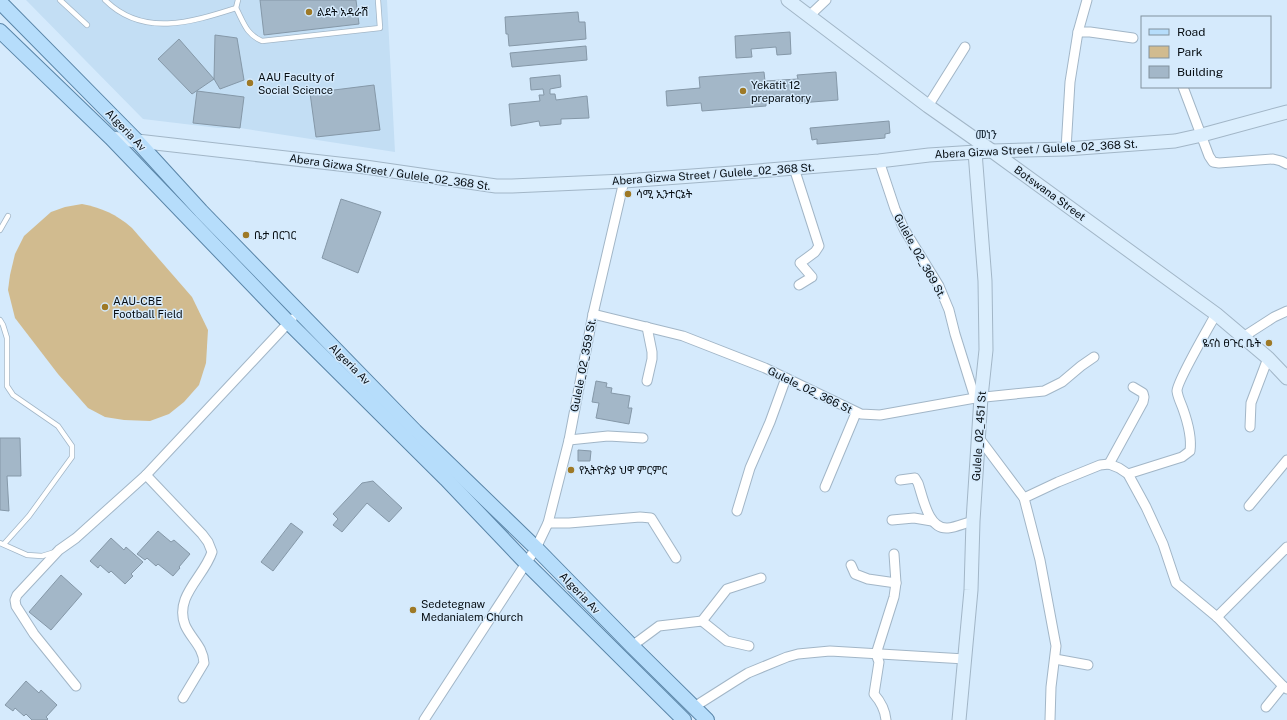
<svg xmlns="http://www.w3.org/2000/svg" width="1287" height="720" viewBox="0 0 1287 720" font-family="'Public Sans','Noto Sans Ethiopic',sans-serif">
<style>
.built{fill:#c3def4}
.green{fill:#d1bb8f}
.building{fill:#a3b7c8;stroke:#8598a8}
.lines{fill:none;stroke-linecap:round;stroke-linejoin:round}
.lane-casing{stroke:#a2b6c7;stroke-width:6}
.street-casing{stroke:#a2b6c7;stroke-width:11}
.secondary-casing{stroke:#a2b6c7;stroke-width:15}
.primary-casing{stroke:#5985a8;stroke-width:16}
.lane{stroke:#fff;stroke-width:4.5}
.street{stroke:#fff;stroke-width:9}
.secondary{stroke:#dbeefd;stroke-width:13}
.primary{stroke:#b6ddfb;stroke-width:14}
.poi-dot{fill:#9e7926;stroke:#d5eafc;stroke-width:1.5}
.labels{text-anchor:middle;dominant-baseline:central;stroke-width:3;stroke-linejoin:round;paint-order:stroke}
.poi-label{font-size:11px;fill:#060d12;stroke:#d5eafc;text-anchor:start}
.street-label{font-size:11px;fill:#060d12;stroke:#d5eafc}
.neighbourhood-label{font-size:12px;fill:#1d2d3b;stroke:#d5eafc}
</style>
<rect width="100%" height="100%" fill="#d5eafc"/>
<path class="built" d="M26,0H387L395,152L240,128H218L143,119Z"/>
<path class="green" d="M82,204C102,208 116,214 132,228L192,297L208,330L206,363L199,385L184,402L169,414L150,421L124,420L105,417L88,408L58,374L15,318L8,290L10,275L15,254L24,236L51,212L65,207Z"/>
<g class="building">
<path d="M260,0H356L359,24L264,35Z"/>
<path d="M578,12L579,22H585L586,39L509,46L508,34H506L505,17Z"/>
<path d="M790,32L791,54L777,55L776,47L751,49L752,57L736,58L735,36Z"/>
<path d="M215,35L237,38L244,80L220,89L214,79Z"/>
<path d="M179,39L214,79L192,94L158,59Z"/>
<path d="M586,46L587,60L512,67L510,53Z"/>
<path d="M764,72L765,81L798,79L797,75L836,72L838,100L799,103V95L766,98V106L702,111L701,103L667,106L666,91L700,88L699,77Z"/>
<path d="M560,75L561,87L550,89V94H555L556,100L587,96L589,118L561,119V124L540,126L539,121L511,126L509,104L540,101L539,95H544L543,89L531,90L530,78Z"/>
<path d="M374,85L380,130L316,137L310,93Z"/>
<path d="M197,91L244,97L240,128L193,123Z"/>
<path d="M889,121L890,133L885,134V138L817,144V139L812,140L810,128Z"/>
<path d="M341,199L381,212L358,273L322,258Z"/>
<path d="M596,381L607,383L606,387L612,388L611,393L630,396L628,408H632L629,424L596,418L599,403L592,402Z"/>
<path d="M0,438H20L21,476H7L9,511L0,510Z"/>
<path d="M578,450L591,451L590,461H578Z"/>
<path d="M373,481L402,508L389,522L367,503L342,532L333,525L338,519L333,514L362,483Z"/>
<path d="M291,523L303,532L273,571L261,562Z"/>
<path d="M158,531L171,542L174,540L190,554L179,567L180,568L173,576L158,564L156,566L147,558L145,560L137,554Z"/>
<path d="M111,538L124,550L126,547L143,562L131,574L133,576L125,584L111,571L109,573L100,565L98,568L90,561Z"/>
<path d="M61,575L82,594L51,630L29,612Z"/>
<path d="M26,681L39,693L41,690L57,705L46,717L48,719L47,720H32L26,714L24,716L15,708L13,711L5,705Z"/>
</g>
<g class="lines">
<defs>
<g id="lane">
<path d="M60,0L87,25"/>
<path d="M105,0C143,38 192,22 236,8L238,0"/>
<path d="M236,8C244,23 246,34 262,41L380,28L378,0"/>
<path d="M0,230L8,216"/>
<path d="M0,320L3,325L7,338V386L13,395L58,426L72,446V457L29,516L4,544"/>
<path d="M0,543L27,555L42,556L55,552"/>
</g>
<g id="street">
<path d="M809,16L826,0"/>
<path d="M1078,32H1090L1133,38"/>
<path d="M1183,87L1209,156L1213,162L1219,163L1273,159L1281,161L1287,164"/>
<path d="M928,106L965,47"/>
<path d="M1066,149L1070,82L1078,32L1087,0"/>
<path d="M879,161L895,209L904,229L939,286L949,310L955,334L975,398"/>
<path d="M794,168L819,246L815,252L800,263L812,277L799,285"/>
<path d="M593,314L683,336L765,368L861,414L880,415L975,398L1044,391L1062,382L1081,366L1094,357"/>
<path d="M1243,337L1274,317L1287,311"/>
<path d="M647,381L652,359V352L647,327"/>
<path d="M1250,427L1251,403L1268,358"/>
<path d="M979,438L1024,498L1040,560L1056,646L1051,687L1050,720"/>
<path d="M569,440L608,436L643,438"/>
<path d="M1109,464L1143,402L1144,397L1143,393L1133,387"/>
<path d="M1128,474L1182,457L1190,451C1192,437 1188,423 1183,409C1181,403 1178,398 1177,391C1177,381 1209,327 1216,314"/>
<path d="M146,475L202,534L208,542L212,552C204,577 174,596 185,625C191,639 203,646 204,663L183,698"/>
<path d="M900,480L915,478L918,483C923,497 928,530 948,528C956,527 965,523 973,521"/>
<path d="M825,487L856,413"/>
<path d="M1024,498L1058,482L1100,465L1109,464L1119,468L1128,474L1146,507L1163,544L1176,583L1217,617L1283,686L1287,689"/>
<path d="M1249,506L1287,460"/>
<path d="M737,511L750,468L770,422L786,378"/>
<path d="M892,520L914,518L932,521"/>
<path d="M548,523H569L640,517L651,518L676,558"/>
<path d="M851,565L855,574L868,579L896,583"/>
<path d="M1217,617L1287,547"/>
<path d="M702,621L727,589L761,578"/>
<path d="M632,646L659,626L702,621L727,641L749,646"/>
<path d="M1055,659L1088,665"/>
<path d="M76,686L34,634L16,606L15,600L17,595L59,550L76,538L146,475L292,319"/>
<path d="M694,707L735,681L748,673L787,657L798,654L830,651L965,659"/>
<path d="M1266,707L1283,686"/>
<path d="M424,720L536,548L548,523L569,440L593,314L624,181"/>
<path d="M886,720C885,709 881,702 874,694L879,662L876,654L894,597L896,583L894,554"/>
</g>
<g id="secondary">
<path d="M788,0L928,106L992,151L1216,314L1268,358L1287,378"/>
<path d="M111,138L365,167L496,186H512L624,181L733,173L879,161L929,155L992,151L1066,149L1175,141L1202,135L1287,112"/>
<path d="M959,720L971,590L973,521L981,397L986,350L985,281L975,152"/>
</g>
<g id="primary">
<path d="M0,2L137,141L201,211L415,431L536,548L632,646L707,720"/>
<path d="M0,31L111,138L289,323L446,479L526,563L684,720"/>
</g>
</defs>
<use href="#lane" class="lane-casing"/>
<use href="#street" class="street-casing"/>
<use href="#secondary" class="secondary-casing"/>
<use href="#primary" class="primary-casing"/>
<use href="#lane" class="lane"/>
<use href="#street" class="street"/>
<use href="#secondary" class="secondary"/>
<use href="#primary" class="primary"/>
</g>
<g class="poi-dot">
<circle cx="309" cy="12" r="4"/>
<circle cx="250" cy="83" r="4"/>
<circle cx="743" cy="91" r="4"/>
<circle cx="628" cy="194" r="4"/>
<circle cx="246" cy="235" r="4"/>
<circle cx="105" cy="307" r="4"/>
<circle cx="1269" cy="343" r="4"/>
<circle cx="571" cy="470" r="4"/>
<circle cx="413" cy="610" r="4"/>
</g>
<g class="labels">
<g class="poi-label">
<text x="317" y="12">ልደት አዳራሽ</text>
<text x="258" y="77">AAU Faculty of<tspan x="258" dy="13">Social Science</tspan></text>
<text x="751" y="85">Yekatit 12<tspan x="751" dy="13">preparatory</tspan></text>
<text x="636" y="194">ሳሚ ኢንተርኔት</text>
<text x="254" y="235">ቤታ በርገር</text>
<text x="113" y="301">AAU-CBE<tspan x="113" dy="13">Football Field</tspan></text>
<text x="1261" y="343" text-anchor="end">ዬናስ ፀጉር ቤት</text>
<text x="579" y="470">የኢትዮጵያ ህዋ ምርምር</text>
<text x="421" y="604">Sedetegnaw<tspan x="421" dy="13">Medanialem Church</tspan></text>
</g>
<g class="street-label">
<text transform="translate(126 130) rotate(46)">Algeria Av</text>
<text transform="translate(1036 149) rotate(-3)">Abera Gizwa Street / Gulele_02_368 St.</text>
<text transform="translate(390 172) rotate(8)">Abera Gizwa Street / Gulele_02_368 St.</text>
<text transform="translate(713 174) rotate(-4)">Abera Gizwa Street / Gulele_02_368 St.</text>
<text transform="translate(1050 193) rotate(36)">Botswana Street</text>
<text transform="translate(920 256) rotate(61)">Gulele_02_369 St.</text>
<text transform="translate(350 364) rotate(45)">Algeria Av</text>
<text transform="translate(583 365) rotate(-79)">Gulele_02_359 St.</text>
<text transform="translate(810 390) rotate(26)">Gulele_02_366 St</text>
<text transform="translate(979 436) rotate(-86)">Gulele_02_451 St</text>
<text transform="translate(580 593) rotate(46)">Algeria Av</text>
</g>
<g class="neighbourhood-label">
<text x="986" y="135">መነን</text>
</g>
</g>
<rect x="1141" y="16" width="130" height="72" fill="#d5eafc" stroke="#82929e"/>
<rect x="1149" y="29" width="20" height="6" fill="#b6ddfb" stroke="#82929e"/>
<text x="1177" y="36" font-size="12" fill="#060d12">Road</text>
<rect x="1149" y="46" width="20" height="12" fill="#d1bb8f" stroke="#82929e"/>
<text x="1177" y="56" font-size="12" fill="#060d12">Park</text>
<rect x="1149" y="66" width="20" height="12" fill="#a3b7c8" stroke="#82929e"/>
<text x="1177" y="76" font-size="12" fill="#060d12">Building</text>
</svg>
